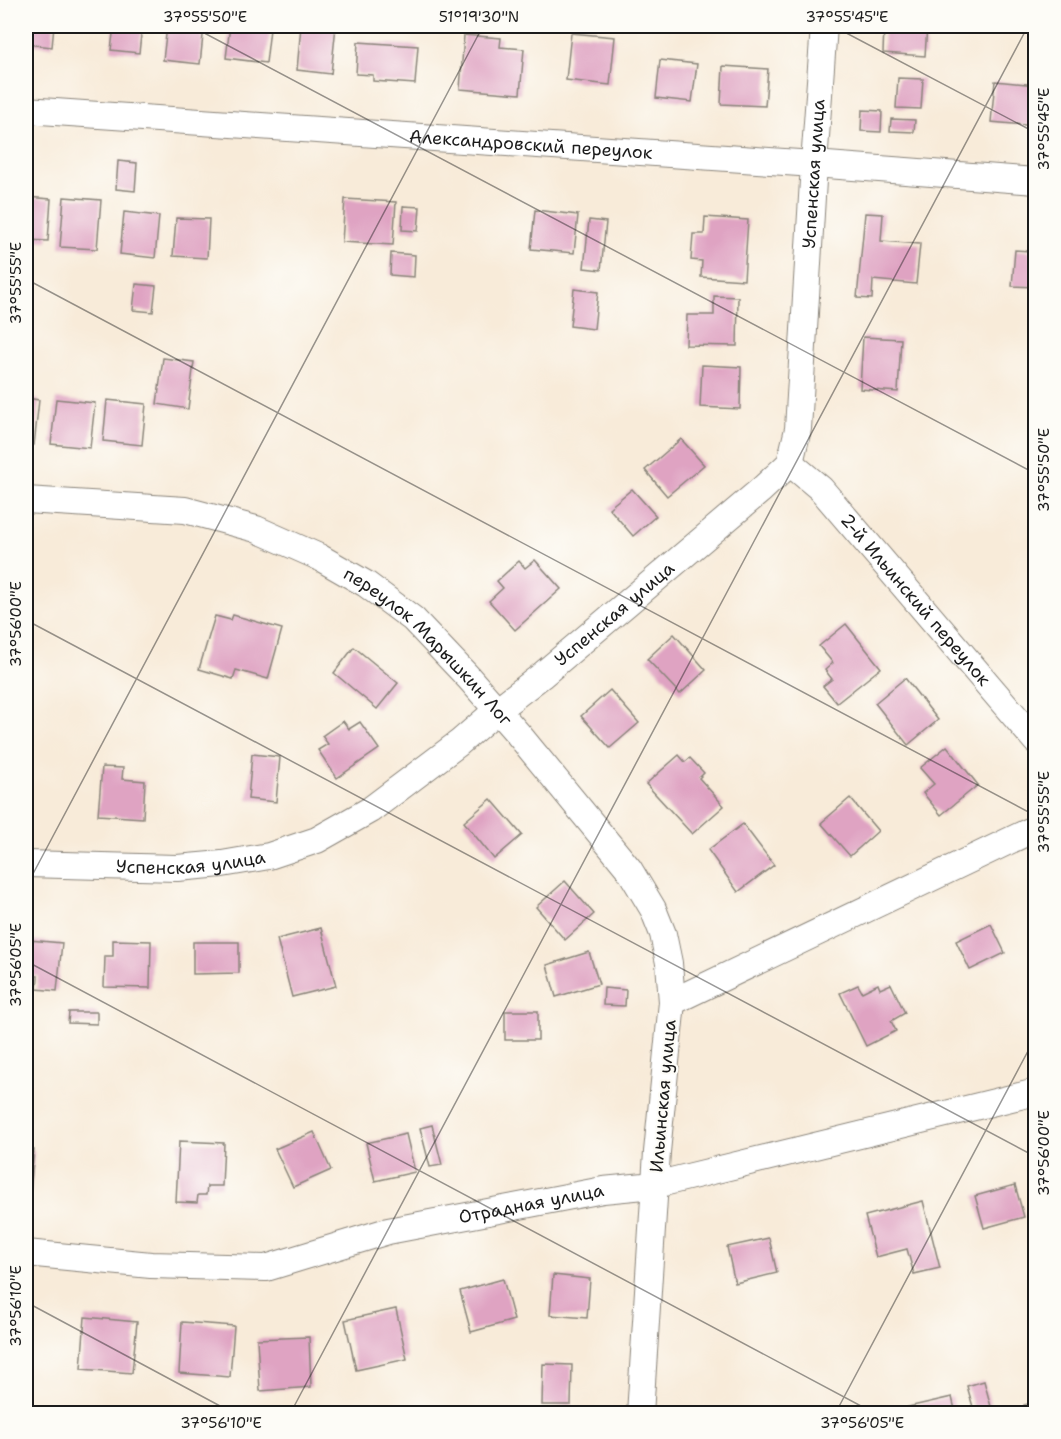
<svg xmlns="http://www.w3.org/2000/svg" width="1061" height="1439" viewBox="0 0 1061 1439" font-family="'Shantell Sans',sans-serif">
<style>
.building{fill:#dfa3c2}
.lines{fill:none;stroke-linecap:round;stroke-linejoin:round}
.street-casing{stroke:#8a847a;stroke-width:28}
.street{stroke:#fff;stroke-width:26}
.ticks{fill:none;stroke:#1c1c1c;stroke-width:1.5;stroke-opacity:0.45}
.labels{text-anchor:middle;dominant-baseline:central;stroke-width:4.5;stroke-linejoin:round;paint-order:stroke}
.street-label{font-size:18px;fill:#1c1c1c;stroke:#fdfcf7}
.neatline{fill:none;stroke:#1c1c1c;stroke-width:2}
.ticks-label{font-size:15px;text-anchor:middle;fill:#1c1c1c}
</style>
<rect width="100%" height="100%" fill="#fdfcf7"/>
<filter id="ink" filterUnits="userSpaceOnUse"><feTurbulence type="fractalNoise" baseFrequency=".0167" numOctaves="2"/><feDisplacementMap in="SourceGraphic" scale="12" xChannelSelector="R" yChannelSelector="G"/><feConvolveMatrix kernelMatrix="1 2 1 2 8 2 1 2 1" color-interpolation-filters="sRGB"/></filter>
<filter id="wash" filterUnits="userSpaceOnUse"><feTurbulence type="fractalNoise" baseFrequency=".008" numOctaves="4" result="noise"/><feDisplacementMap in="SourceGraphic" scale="24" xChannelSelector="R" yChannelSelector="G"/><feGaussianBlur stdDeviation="1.35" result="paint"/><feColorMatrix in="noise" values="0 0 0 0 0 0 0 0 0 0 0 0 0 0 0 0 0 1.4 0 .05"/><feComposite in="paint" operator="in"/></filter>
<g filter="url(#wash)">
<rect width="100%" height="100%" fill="#f8ebd9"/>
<g id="blocks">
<g class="building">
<path d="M26,26H54L52,47L26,44Z"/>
<path d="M114,26H142L139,53L111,50Z"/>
<path d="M167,26H204L200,64L163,60Z"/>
<path d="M230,26L270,29L266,63L226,58Z"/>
<path d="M301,26H336L331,74L297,70Z"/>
<path d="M884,26H927L925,56L883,53Z"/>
<path d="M571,33L615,37L610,85L566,80Z"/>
<path d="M464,35L501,38L500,47L524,49L520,94L460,89Z"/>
<path d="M358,42L418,46L415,84L373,81V75L356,74Z"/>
<path d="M660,60L697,64L692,102L656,98Z"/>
<path d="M723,66L768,69L765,106L721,104Z"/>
<path d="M898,78L923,79L921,109L896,108Z"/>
<path d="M995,81L1036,85V126L991,122Z"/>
<path d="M862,110L882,111L881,132L861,131Z"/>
<path d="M891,119L915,120L914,132L890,131Z"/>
<path d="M118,161L137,163L135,191L116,189Z"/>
<path d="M26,197L51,199L48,241L26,240Z"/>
<path d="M64,197L101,200L97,249L60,247Z"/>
<path d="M345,199L396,202L393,245L342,242Z"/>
<path d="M403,206L420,207L418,231L402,230Z"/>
<path d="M535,210L578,215L574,253L531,249Z"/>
<path d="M124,212L159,216L155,258L120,254Z"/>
<path d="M865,213L883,214L881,241L920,244L916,284L873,280L872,299L857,298Z"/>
<path d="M705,217L748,220L744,280L701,277L702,261L691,260L693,234H704Z"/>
<path d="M176,218L209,219L207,258L173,256Z"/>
<path d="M589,220L606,222L601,270L584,268Z"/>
<path d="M1031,240H1036V287L1012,286L1015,250L1030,251Z"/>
<path d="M391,253L415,255L414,277L390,275Z"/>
<path d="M136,284L156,286L153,312L133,310Z"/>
<path d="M574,289L598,292L594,329L570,326Z"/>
<path d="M714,296L738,297L737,346L686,345L687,315H714Z"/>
<path d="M863,337L901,339L898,392L860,389Z"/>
<path d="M163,358L194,362L188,409L157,404Z"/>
<path d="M702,365L741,367L740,409L700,407Z"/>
<path d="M26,398L39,400L34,445L26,444Z"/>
<path d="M56,399L95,403L90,448L51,444Z"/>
<path d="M107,400L146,404L142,445L103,441Z"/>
<path d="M681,439L704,465L667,496L645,470Z"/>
<path d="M632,489L656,516L633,536L609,508Z"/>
<path d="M535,560L561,589L515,630L489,601L503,588L497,581L519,561L525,568Z"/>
<path d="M26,573H31L29,602H26Z"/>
<path d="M233,615L282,629L268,679L236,670L233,679L199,669L215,616L231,620Z"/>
<path d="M846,624L881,668L837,703L823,686L832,679L825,670L833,663L819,646Z"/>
<path d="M674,634L706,670L680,694L647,659Z"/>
<path d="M354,647L398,683L377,709L334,673Z"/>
<path d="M905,678L938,720L908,745L875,703Z"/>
<path d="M610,690L639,723L610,748L581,716Z"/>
<path d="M343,721L349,729L360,722L379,749L337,778L318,750L328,744L322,736Z"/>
<path d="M947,746L978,785L941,815L923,793L934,784L920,768Z"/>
<path d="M252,754L280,757L276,802L248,799Z"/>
<path d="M679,755L685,762L690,758L704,773L699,778L724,806L692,834L646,784Z"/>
<path d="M102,767L123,768L122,779L145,781L143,818L98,815Z"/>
<path d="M850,798L878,831L850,856L821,823Z"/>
<path d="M491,799L522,835L494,859L464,822Z"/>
<path d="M743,824L774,865L738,892L708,850Z"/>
<path d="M565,881L594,914L565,940L536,907Z"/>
<path d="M991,924L1005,953L970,970L956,941Z"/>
<path d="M321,928L336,986L292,997L277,939Z"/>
<path d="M29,940L62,943L57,991L37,989L38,976L26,975Z"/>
<path d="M113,940L151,941L150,988L104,987L105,956H113Z"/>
<path d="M193,942H239V973L193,974Z"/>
<path d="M589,952L599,984L556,997L547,965Z"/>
<path d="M878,984L880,989L891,984L905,1013L891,1021L896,1031L866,1046L840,993L858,985L862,992Z"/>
<path d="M604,988L626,990L625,1006L603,1005Z"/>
<rect x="505" y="1011" width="33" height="29"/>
<path d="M69,1012H97V1024L68,1023Z"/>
<path d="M432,1125L442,1165L430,1167L420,1128Z"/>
<path d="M314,1132L331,1170L293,1187L275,1149Z"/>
<path d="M406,1134L415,1172L375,1181L366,1143Z"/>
<path d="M179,1141L224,1143L222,1186H207L206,1195H198L197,1203L176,1202Z"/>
<path d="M26,1150H34L30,1194H26Z"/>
<path d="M1015,1185L1024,1217L984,1228L975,1196Z"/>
<path d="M923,1201L940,1268L914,1274L907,1249L876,1257L865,1216Z"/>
<path d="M769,1238L777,1273L735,1283L727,1247Z"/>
<path d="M553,1275L590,1279L587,1318L550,1315Z"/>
<path d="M503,1279L514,1320L471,1332L460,1291Z"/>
<path d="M396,1309L407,1359L356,1370L345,1320Z"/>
<path d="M85,1317L137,1322L132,1373L81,1369Z"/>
<path d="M182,1322L234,1326L230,1377L179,1373Z"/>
<path d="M309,1337L311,1387L260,1391L257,1339Z"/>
<path d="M543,1364L572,1365L571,1405H542Z"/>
<path d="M984,1381L993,1414H975L967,1386Z"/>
<path d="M952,1397L956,1414H910L908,1407Z"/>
<path d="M1036,1402V1414H1027L1024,1405Z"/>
</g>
</g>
</g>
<g filter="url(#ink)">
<use href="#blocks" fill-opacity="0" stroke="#8a847a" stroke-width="1.5"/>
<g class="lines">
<defs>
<g id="street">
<path id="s1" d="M26,110L814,164L1036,181"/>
<path id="s2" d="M790,463L821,489L1036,741"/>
<path id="s3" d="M26,500L185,510L256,529L319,557L366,584L413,619L468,677L519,735L629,869L653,909L663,934L669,963L672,1002L657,1152L640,1414"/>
<path id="s4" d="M26,864L177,868L222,864L269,856L317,840L370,810L459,743L497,710L541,676L761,490L790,463L798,429L814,164L824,26"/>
<path d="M672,1002L1036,828"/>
<path id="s5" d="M26,1253L151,1265L266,1268L388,1231L603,1190L655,1185L1036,1092"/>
</g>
</defs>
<use href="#street" class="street-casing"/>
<use href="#street" class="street"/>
</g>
</g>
<path class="ticks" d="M191,26L1036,474M833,26L1036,133M26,279L1036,816M26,620L1036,1157M26,887L483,26M26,961L876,1414M26,1302L235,1414M290,1414L1028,26M835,1414L1036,1036"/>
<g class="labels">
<g class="street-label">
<text stroke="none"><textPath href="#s1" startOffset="506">Александровский переулок</textPath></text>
<text stroke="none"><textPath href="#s4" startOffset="1191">Успенская улица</textPath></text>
<text stroke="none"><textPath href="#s2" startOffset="186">2-й Ильинский переулок</textPath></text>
<text stroke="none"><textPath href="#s4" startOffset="669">Успенская улица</textPath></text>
<text stroke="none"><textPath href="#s3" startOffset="444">переулок Марышкин Лог</textPath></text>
<text stroke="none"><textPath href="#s4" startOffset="165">Успенская улица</textPath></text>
<text transform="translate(663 1096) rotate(-85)">Ильинская улица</text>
<text stroke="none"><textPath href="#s5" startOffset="514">Отрадная улица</textPath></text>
</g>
</g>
<rect width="1061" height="1439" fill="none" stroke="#fdfcf7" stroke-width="66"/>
<rect x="33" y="33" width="995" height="1373" class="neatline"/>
<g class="ticks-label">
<text x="205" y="22">37°55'50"E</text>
<text x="479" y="22">51°19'30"N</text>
<text x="847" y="22">37°55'45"E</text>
<text transform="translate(1044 129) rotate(-90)" y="5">37°55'45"E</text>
<text transform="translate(16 283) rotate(-90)" y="5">37°55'55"E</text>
<text transform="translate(1044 470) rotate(-90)" y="5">37°55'50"E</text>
<text transform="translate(16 624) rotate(-90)" y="5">37°56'00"E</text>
<text transform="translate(1044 812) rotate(-90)" y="5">37°55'55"E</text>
<text transform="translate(16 965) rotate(-90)" y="5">37°56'05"E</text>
<text transform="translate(1044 1153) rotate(-90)" y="5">37°56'00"E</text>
<text transform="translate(16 1306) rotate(-90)" y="5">37°56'10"E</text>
<text x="221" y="1428">37°56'10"E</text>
<text x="862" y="1428">37°56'05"E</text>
</g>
</svg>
